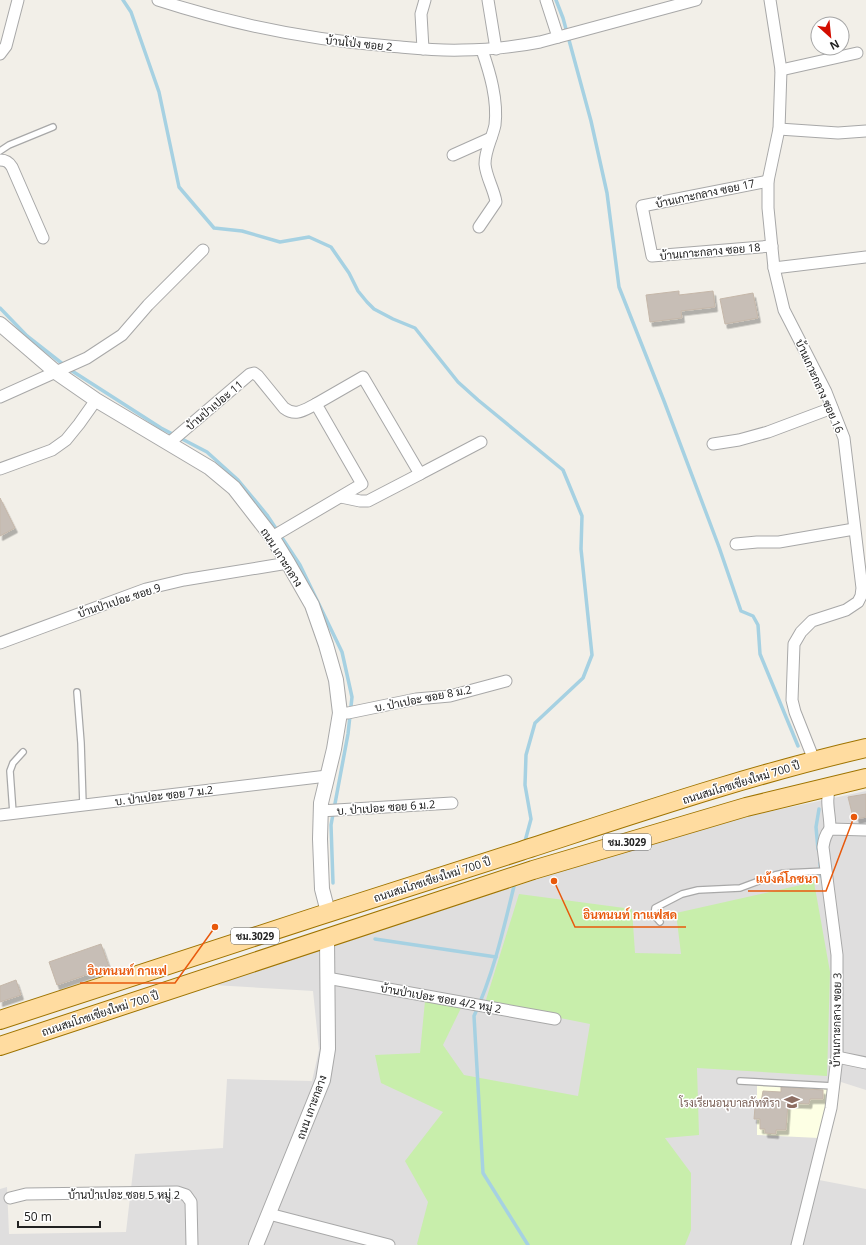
<svg xmlns="http://www.w3.org/2000/svg" width="866" height="1245" viewBox="0 0 866 1245" font-family="'Open Sans',Sarabun,sans-serif">
<style>
.residential{fill:#dfdede}
.education{fill:#fdffe4}
.grass{fill:#c8eeab}
.lines{fill:none;stroke-linecap:round;stroke-linejoin:round}
.stream{stroke:#a6d1e2;stroke-width:3.5}
.building{fill:#c7beb6;stroke:#c5b7a9;filter:url(#shadow)}
.service-casing{stroke:#a8a8a8;stroke-width:8}
.minor-casing{stroke:#a8a8a8;stroke-width:13}
.tertiary-casing{stroke:#a8a8a8;stroke-width:16}
.primary-casing{stroke:#9f7400;stroke-width:20}
.service{stroke:#fff;stroke-width:5.5}
.minor{stroke:#fff;stroke-width:11}
.tertiary{stroke:#fff;stroke-width:14}
.primary{stroke:#ffdca0;stroke-width:18}
.labels{text-anchor:middle;dominant-baseline:central;stroke-width:3;stroke-linejoin:round;paint-order:stroke}
.shield{fill:#fff;stroke:#646464;stroke-width:1}
.shield-label{font-size:10px;font-weight:bold;fill:#212121}
.street-label{font-size:11px;fill:#212121;stroke:#fff}
.education-label{font-size:11px;fill:#785e54;stroke:#fff;text-anchor:end}
.leader{fill:none;stroke:#e8590c;stroke-width:1.5}
.callout-dot{fill:#e8590c;stroke:#fff;stroke-width:1.5}
.callout-label{font-size:12px;text-anchor:middle;font-weight:bold;fill:#e8590c;stroke:#fff;stroke-width:3;stroke-linejoin:round;paint-order:stroke}
</style>
<defs>
<filter id="shadow"><feDropShadow dx="2.5" dy="4.5" stdDeviation="0" flood-color="#0004"/></filter>
</defs>
<rect width="100%" height="100%" fill="#f2efe8"/>
<path class="residential" d="M866,791V1090L841,1082L819,1180L866,1189V1245H0V1189L7,1187L9,1234L126,1232L135,1154L223,1148L227,1079L312,1081L319,1050L313,991L213,985L694,828Z"/>
<path class="education" d="M757,1085L830,1088L819,1138L757,1135Z"/>
<path class="grass" d="M814,882L830,972L827,1076L697,1068L699,1135L665,1138L691,1173V1230L685,1245H418L417,1244L428,1202L405,1161L443,1112L381,1083L375,1055L420,1053L425,1001L461,1008L443,1045L464,1075L578,1096L590,1024L485,1003L519,894L632,909L635,953L681,954L676,913Z"/>
<g class="lines">
<g class="stream">
<path d="M123,0L131,12L159,92L179,187L214,228L242,231L280,242L309,237L331,247L349,273L358,291L367,302L374,309L393,319L415,328L458,382L478,400L563,470L582,516L581,549L592,655L583,678L535,723L526,755L525,785L531,819L524,845"/>
<path d="M556,0L563,18L591,121L607,193L619,287L664,401L719,547L741,611L753,616L758,625L760,654L798,746"/>
<path d="M0,308L27,336L64,365"/>
<path d="M69,369L161,428L207,452L238,480L267,515L300,565L342,652L352,697L348,734L331,825L333,883"/>
<path d="M818,849L816,827L819,809"/>
<path d="M820,863L821,876"/>
<path d="M515,882C504,927 494,973 474,1016L483,1173L528,1245"/>
<path d="M375,939L496,957"/>
</g>
</g>
<g class="building">
<path d="M679,291V295L713,291L715,307L681,311L682,318L650,322L646,295Z"/>
<path d="M753,293L758,318L725,324L720,299Z"/>
<path d="M0,498L15,528L0,536Z"/>
<path d="M866,794V817L857,819L855,813H852L848,797Z"/>
<path d="M101,944L109,967L57,985L49,962Z"/>
<path d="M16,980L21,995L0,1002V986Z"/>
<path d="M781,1087L823,1090V1099H810L809,1104L788,1103L786,1130H776V1134L765,1133V1129H760V1119H754L755,1107L760,1108L763,1091L781,1092Z"/>
</g>
<g class="lines">
<defs>
<g id="service">
<path d="M0,151L9,145L53,127"/>
<path d="M77,692L81,743L83,805"/>
<path d="M13,813L10,771L13,763L23,752"/>
<path d="M660,922L654,915L655,908L682,894L698,890L740,888L775,875L784,873L826,871"/>
<path d="M740,1081L833,1086"/>
</g>
<g id="minor">
<path d="M158,0C235,25 309,40 389,46C413,48 438,51 462,50C489,50 514,47 540,42L696,0"/>
<path d="M488,0L496,49"/>
<path d="M546,0L558,37"/>
<path d="M770,0L781,70L779,129L768,181V208L774,268L784,310L826,392L844,438L862,588L861,596L858,602L846,610L812,621L801,632L794,644L792,700L795,712L814,760"/>
<path d="M423,49L421,14L425,0"/>
<path d="M0,54L6,46L18,0"/>
<path d="M781,70L857,53"/>
<path d="M779,129L838,133L866,131"/>
<path d="M453,155L491,138"/>
<path d="M0,160C6,160 9,162 12,167L43,238"/>
<path d="M768,181L642,206L652,256L772,246"/>
<path d="M479,227L496,202C494,189 486,177 485,164C485,150 492,139 495,125C498,100 490,73 482,50"/>
<path d="M774,268L866,257"/>
<path d="M0,397L87,358L122,335L148,305L203,250"/>
<path d="M168,444L250,374L254,373L258,376L284,408C296,417 304,410 316,404"/>
<path d="M713,444L739,440L768,432L832,408"/>
<path d="M0,469L52,450L66,440L79,424L96,400"/>
<path d="M341,497L360,501H368L420,474"/>
<path d="M272,537L362,484L316,404L363,377L420,474L481,442"/>
<path d="M736,544L757,542H779L854,529"/>
<path d="M0,643L146,589L184,580L288,563"/>
<path d="M340,713H348L416,699L450,696L506,681"/>
<path d="M320,811L452,803"/>
<path d="M0,815L327,776"/>
<path d="M830,829C830,812 825,803 830,786"/>
<path d="M327,978L555,1019"/>
<path d="M837,1057L866,1063"/>
<path d="M10,1198L26,1194L177,1192L186,1195L191,1202L192,1245"/>
<path d="M269,1214L389,1245"/>
<path d="M797,1245L831,1108L837,1057V955L823,847C824,840 825,835 830,829L866,830"/>
</g>
<g id="tertiary">
<path d="M0,324L57,373L96,400L210,468L234,488L272,537L288,563L312,605L326,645L336,680L340,713L334,749L321,803L320,839L322,889L328,912"/>
<path d="M256,1245L323,1080L328,1049L327,938"/>
</g>
<g id="primary">
<path d="M0,1020C173,963 347,906 521,851C635,814 749,775 866,748"/>
<path d="M0,1046L533,870L746,807L866,778"/>
</g>
</defs>
<use href="#service" class="service-casing"/>
<use href="#minor" class="minor-casing"/>
<use href="#tertiary" class="tertiary-casing"/>
<use href="#primary" class="primary-casing"/>
<use href="#service" class="service"/>
<use href="#minor" class="minor"/>
<use href="#tertiary" class="tertiary"/>
<use href="#primary" class="primary"/>
</g>
<defs>
<symbol id="school-bare" viewBox="-9 -9 18 18"><path d="M0-5L7-2L0 1L-7-2ZM-4 1L0 2.5L4 1V4Q0 6-4 4Z" fill="#8d6e63" stroke="#fff" stroke-width="2.5" paint-order="stroke"/></symbol>
</defs>
<g fill-rule="evenodd">
<use href="#school-bare" x="781" y="1091" width="22" height="22"/>
</g>
<g class="labels">
<g class="shield">
<rect x="603" y="834" width="48" height="16" rx="3"/>
<rect x="231" y="928" width="48" height="16" rx="3"/>
</g>
<g class="shield-label">
<text x="627" y="842">ชม.3029</text>
<text x="255" y="936">ชม.3029</text>
</g>
<g class="street-label">
<text transform="translate(359 43) rotate(6)">บ้านโป่ง ซอย 2</text>
<text transform="translate(705 193) rotate(-12)">บ้านเกาะกลาง ซอย 17</text>
<text transform="translate(710 251) rotate(-5)">บ้านเกาะกลาง ซอย 18</text>
<text transform="translate(820 386) rotate(66)">บ้านเกาะกลาง ซอย 16</text>
<text transform="translate(214 405) rotate(-40)">บ้านป่าเปอะ 11</text>
<text transform="translate(282 557) rotate(57)">ถนน เกาะกลาง</text>
<text transform="translate(119 600) rotate(-18)">บ้านป่าเปอะ ซอย 9</text>
<text transform="translate(423 698) rotate(-11)">บ. ป่าเปอะ ซอย 8 ม.2</text>
<text transform="translate(741 782) rotate(-17)">ถนนสมโภชเชียงใหม่ 700 ปี</text>
<text transform="translate(164 795) rotate(-7)">บ. ป่าเปอะ ซอย 7 ม.2</text>
<text transform="translate(386 807) rotate(-4)">บ. ป่าเปอะ ซอย 6 ม.2</text>
<text transform="translate(432 879) rotate(-18)">ถนนสมโภชเชียงใหม่ 700 ปี</text>
<text transform="translate(441 998) rotate(10)">บ้านป่าเปอะ ซอย 4/2 หมู่ 2</text>
<text transform="translate(100 1013) rotate(-18)">ถนนสมโภชเชียงใหม่ 700 ปี</text>
<text transform="translate(836 1020) rotate(-89)">บ้านเกาะกลาง ซอย 3</text>
<text transform="translate(311 1107) rotate(-70)">ถนน เกาะกลาง</text>
<text x="124" y="1194">บ้านป่าเปอะ ซอย 5 หมู่ 2</text>
</g>
<g class="education-label">
<text x="780" y="1102">โรงเรียนอนุบาลภัททิรา</text>
</g>
</g>
<path class="leader" d="M854 817L826 891H748M554 881L575 927H686M215 927L175 983H80"/>
<g class="callout-dot">
<circle cx="854" cy="817" r="4"/>
<circle cx="554" cy="881" r="4"/>
<circle cx="215" cy="927" r="4"/>
</g>
<g class="callout-label">
<text x="787" y="883">แบ้งค์โภชนา</text>
<text x="630" y="919">อินทนนท์ กาแฟสด</text>
<text x="127" y="975">อินทนนท์ กาแฟ</text>
</g>
<g transform="translate(830 36) rotate(153)"><circle r="19" fill="#ffffff" stroke="#a6a6a6"/>
<path d="M0-3L7 15L0 10L-7 15Z" fill="#d30d00"/>
<text y="-6" font-size="11" font-weight="bold" text-anchor="middle" fill="#212121">N</text>
</g>
<path d="M18 1221v6h82v-6" fill="none" stroke="#212121" stroke-width="2"/>
<text x="24" y="1221" font-size="12" fill="#212121" stroke="#ffffff" stroke-width="3" paint-order="stroke">50 m</text>
</svg>
